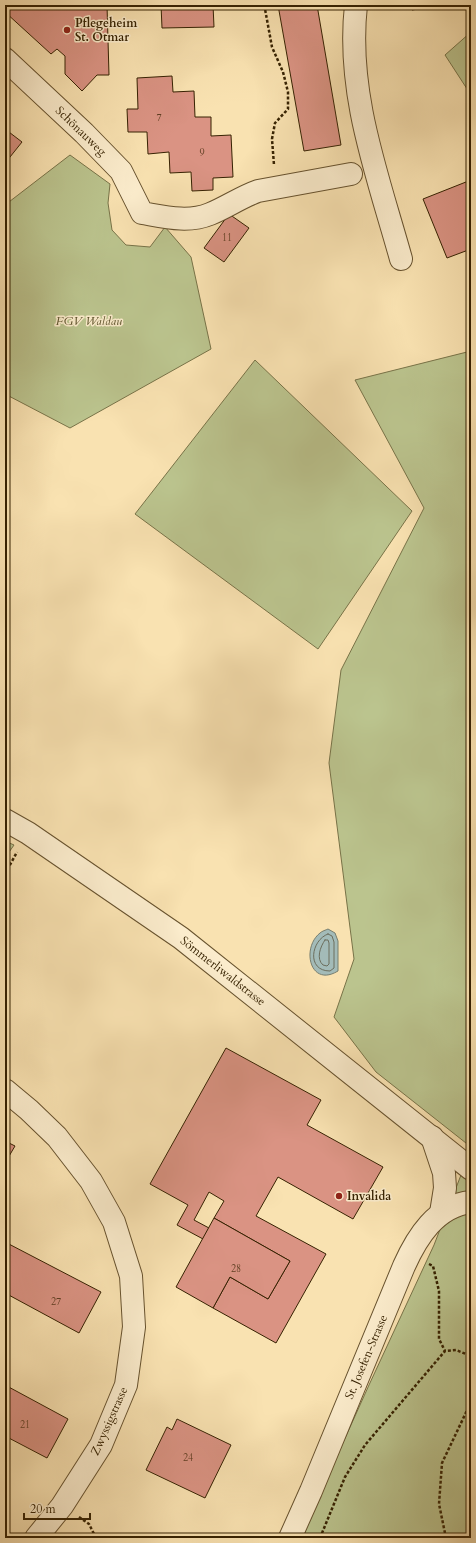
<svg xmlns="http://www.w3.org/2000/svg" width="476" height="1543" viewBox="0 0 476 1543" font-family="Cardo,serif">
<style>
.green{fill:#bbc48e;stroke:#787348}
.water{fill:#a3bbb8;stroke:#777e6f}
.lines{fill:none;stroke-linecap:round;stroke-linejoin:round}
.shore{stroke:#6c6e5d;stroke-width:1}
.building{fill:#da9383;stroke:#362202}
.minor-casing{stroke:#67522e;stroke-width:24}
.path{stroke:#362202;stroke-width:2.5;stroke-dasharray:3 2;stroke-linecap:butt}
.minor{stroke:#fbeccc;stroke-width:22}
.poi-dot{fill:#8f2418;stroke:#fbeccc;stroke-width:1.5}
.labels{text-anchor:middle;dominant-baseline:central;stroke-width:3;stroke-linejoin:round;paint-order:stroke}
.number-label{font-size:10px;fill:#5f3e22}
.poi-label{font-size:12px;font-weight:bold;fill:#362202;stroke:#fbeccc;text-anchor:start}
.street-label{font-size:12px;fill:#362202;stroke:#fbeccc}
.park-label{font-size:12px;font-style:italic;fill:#5e532c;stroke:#fbeccc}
</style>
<rect width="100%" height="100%" fill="#f9e2b1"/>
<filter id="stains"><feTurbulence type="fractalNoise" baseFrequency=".005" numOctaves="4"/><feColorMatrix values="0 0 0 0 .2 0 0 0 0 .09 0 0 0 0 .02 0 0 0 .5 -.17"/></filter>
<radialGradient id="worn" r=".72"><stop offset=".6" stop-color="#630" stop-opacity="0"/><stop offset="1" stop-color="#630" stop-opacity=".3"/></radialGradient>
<g class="green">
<path d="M471,32V95L445,55Z"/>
<path d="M70,155L110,184L108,203L112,230L126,245L150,247L165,227L191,257L211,349L70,428L5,394V205Z"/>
<path d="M471,351V1147L376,1072L334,1017L354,959L329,763L341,670L424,508L355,380Z"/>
<path d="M255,360L412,511L318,649L135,514Z"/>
<path d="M5,841L14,845L5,858Z"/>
<path d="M471,1149V1538H300L369,1385L434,1245Z"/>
</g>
<path class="water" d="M328,929L335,933L338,941V971C310,988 301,948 320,933C322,931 326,930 328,929Z"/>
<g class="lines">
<g class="shore">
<path d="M328,934L332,936L334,942V968L330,971C306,971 311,940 328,934Z"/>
<path d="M325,940H328L329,943V964L327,966L323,965C316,959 320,947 325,940Z"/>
</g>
</g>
<g class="building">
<path d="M7,5H107L109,75H97L82,91L65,74V56L57,49L51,54L5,12Z"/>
<path d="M161,5H213L214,27L162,28Z"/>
<path d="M278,5H317L341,145L304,151Z"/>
<path d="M412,5H436V6L412,10Z"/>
<path d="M172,76L173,92L194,91L195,117H211V136L231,135L233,177L213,178V190L192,191L191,172L170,173L169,152L148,154L147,132H128L127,109H138L137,78Z"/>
<path d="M5,129L22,142L6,162H5Z"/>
<path d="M471,180V249L447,258L423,199Z"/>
<path d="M229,214L249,228L224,262L204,248Z"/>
<path d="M226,1048L321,1100L307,1125L383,1167L353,1219L278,1177L256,1216L326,1254L276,1343L213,1308L230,1277L268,1299L290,1261L214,1218L224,1201L209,1192L194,1220L209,1228L203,1239L177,1225L188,1205L150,1184Z"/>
<path d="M5,1141L15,1146L5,1163Z"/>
<path d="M214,1218L290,1261L268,1299L230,1277L213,1308L176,1287Z"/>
<path d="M5,1242L101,1292L79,1333L5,1293Z"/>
<path d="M5,1385L68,1419L47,1458L5,1436Z"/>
<path d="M177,1419L231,1445L205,1498L146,1470L167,1427L172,1430Z"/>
</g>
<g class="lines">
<defs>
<g id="minor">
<path d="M356,5C346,93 378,176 401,259"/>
<path d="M5,59L84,133L121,171L142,213C165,217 188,223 210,214C227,207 241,197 258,191L351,174"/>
<path d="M5,820L28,833L181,938L471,1169"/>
<path d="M5,1090L29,1110L57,1137L91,1181L114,1222L131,1276L134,1327L126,1385L101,1445L62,1506L36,1538"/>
<path d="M432,1137L444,1173L445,1188L441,1213"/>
<path d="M290,1538L311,1491L404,1266C417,1237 436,1206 471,1202"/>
</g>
</defs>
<use href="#minor" class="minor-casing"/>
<g class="path">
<path d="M265,5V9L272,47L283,72L288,92V109L275,123L272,139L274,165"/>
<path d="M5,874L17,852"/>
<path d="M429,1264L433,1266L439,1291V1339L445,1351"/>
<path d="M79,1517L89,1524L96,1538"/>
<path d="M320,1538L345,1477L365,1445L445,1351L456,1350L471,1356"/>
<path d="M446,1538L439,1504L442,1463L471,1402"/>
</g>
<use href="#minor" class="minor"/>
</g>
<g class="poi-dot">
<circle cx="67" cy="30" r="4"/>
<circle cx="339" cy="1196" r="4"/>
</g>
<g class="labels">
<g class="number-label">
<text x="159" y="118">7</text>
<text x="202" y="153">9</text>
<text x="227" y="238">11</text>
<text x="236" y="1269">28</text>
<text x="56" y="1302">27</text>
<text x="25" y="1425">21</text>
<text x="188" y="1458">24</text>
</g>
<g class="poi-label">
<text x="75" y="23">Pflegeheim<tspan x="75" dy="14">St. Otmar</tspan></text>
<text x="347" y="1196">Invalida</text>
</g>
<g class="street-label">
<text transform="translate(81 131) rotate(44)">Schönauweg</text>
<text transform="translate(223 971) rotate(38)">Sömmerliwaldstrasse</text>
<text transform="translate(366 1357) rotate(-67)">St. Josefen-Strasse</text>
<text transform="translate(109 1421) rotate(-66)">Zwyssigstrasse</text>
</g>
<g class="park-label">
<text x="89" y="321">FGV Waldau</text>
</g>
</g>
<rect width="476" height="1543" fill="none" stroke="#f9e2b1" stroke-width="20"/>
<rect x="6" y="6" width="464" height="1531" fill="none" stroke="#362202" stroke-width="2"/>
<rect x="10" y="10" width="456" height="1523" fill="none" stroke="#362202"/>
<path d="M24 1513v6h66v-6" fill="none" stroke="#362202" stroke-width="2"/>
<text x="30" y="1513" font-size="12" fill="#362202" stroke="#fbeccc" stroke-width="3" paint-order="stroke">20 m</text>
<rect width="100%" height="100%" filter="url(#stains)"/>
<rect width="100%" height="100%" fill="url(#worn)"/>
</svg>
